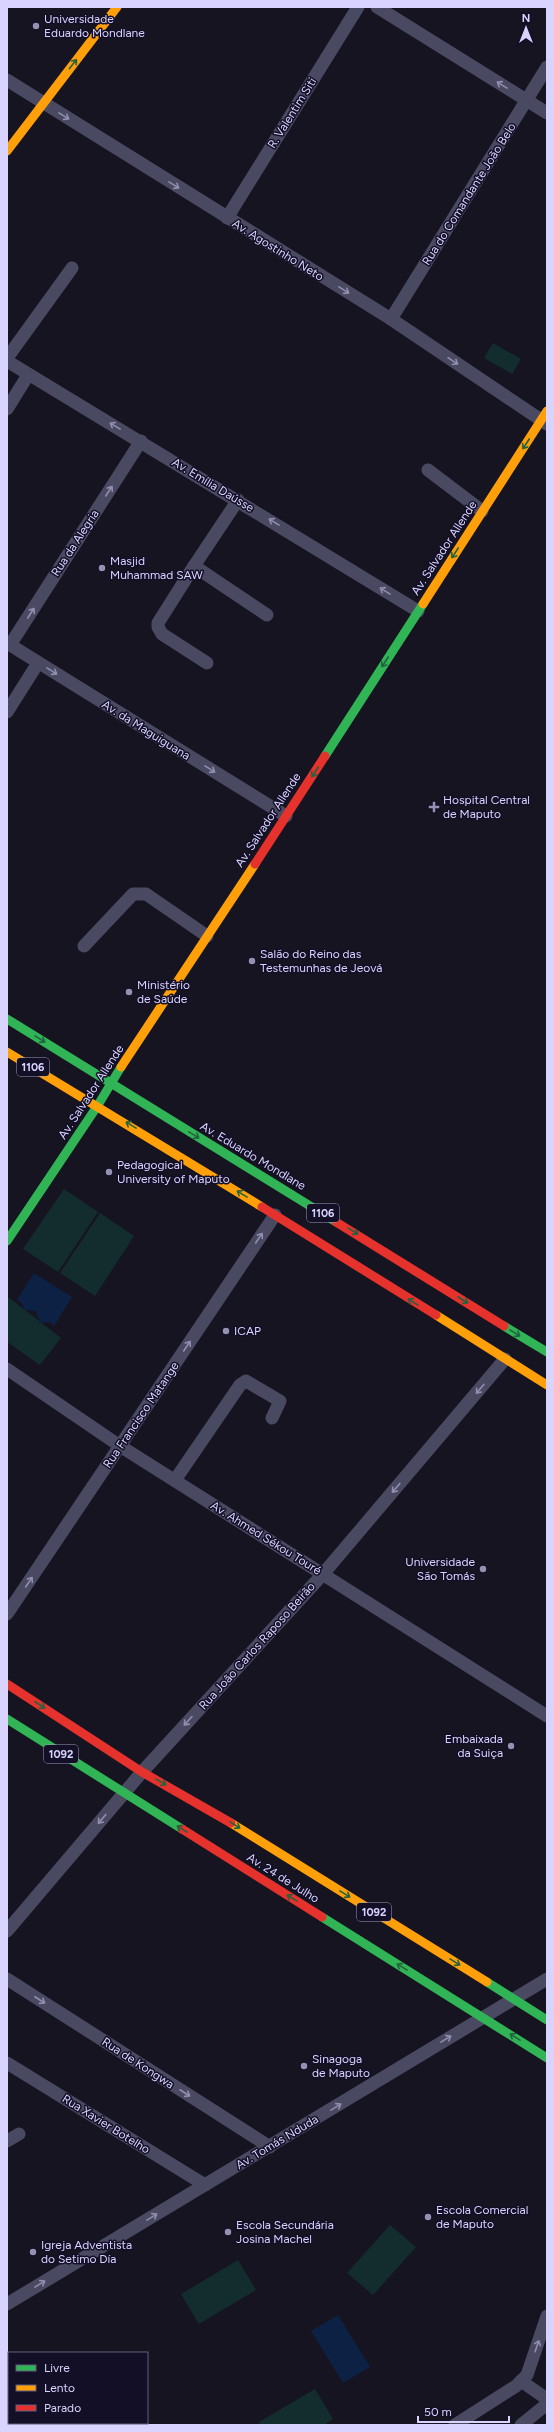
<svg xmlns="http://www.w3.org/2000/svg" width="554" height="2432" viewBox="0 0 554 2432" font-family="Figtree,sans-serif">
<style>
.green{fill:#132c2d}
.water{fill:#0d2144}
.lines{fill:none;stroke-linecap:round;stroke-linejoin:round}
.street{stroke:#4a4962;stroke-width:13}
.fast{stroke:#30b455;stroke-width:9}
.slow{stroke:#ff9f0a;stroke-width:9}
.jam{stroke:#e5322d;stroke-width:9}
.oneway{stroke:#22623e}
.oneway2{stroke:#928eb0}
.poi-dot{fill:#9591b1;stroke:#130f26;stroke-width:1.5}
.labels{text-anchor:middle;dominant-baseline:central;stroke-width:3;stroke-linejoin:round;paint-order:stroke}
.shield{fill:#130f26;stroke:#9e99be;stroke-width:1}
.shield-label{font-size:11px;font-weight:bold;fill:#d9d4ff}
.poi-label{font-size:12px;fill:#d9d4ff;stroke:#130f26;text-anchor:start}
.street-label{font-size:12px;fill:#d9d4ff;stroke:#130f26}
</style>
<rect width="100%" height="100%" fill="#161421"/>
<g class="green">
<path d="M493,343L521,359L512,374L484,358Z"/>
<path d="M64,1189L98,1212L58,1272L23,1249Z"/>
<path d="M100,1213L134,1236L95,1296L60,1273Z"/>
<path d="M7,1296L61,1338L40,1365L7,1342Z"/>
<path d="M390,2225L416,2247L373,2295L347,2273Z"/>
<path d="M238,2260L256,2290L199,2324L181,2294Z"/>
<path d="M315,2389L333,2419L324,2425H260L259,2422Z"/>
</g>
<g class="water">
<path d="M34,1273L72,1297L54,1326L50,1322L40,1323L36,1311L24,1310L22,1303L17,1300Z"/>
<path d="M338,2315L370,2367L343,2383L311,2331Z"/>
</g>
<g class="lines">
<g class="street">
<path d="M377,7L547,113"/>
<path d="M7,80L391,319L547,424"/>
<path d="M227,218L358,7"/>
<path d="M391,319L547,67"/>
<path d="M7,358L72,268"/>
<path d="M7,361L418,611"/>
<path d="M7,409L28,375"/>
<path d="M428,470L482,511"/>
<path d="M238,500L194,566L267,615"/>
<path d="M194,566L158,623V627L162,634L207,663"/>
<path d="M7,643L286,816"/>
<path d="M10,645L141,441"/>
<path d="M7,712L38,663"/>
<path d="M84,946L133,894H146L207,936"/>
<path d="M7,1369L120,1446L547,1716"/>
<path d="M175,1480L240,1385L246,1381L280,1401L272,1418"/>
<path d="M7,1614L275,1215"/>
<path d="M7,1931L142,1772L323,1574L505,1359"/>
<path d="M7,1979L270,2147"/>
<path d="M7,2063L205,2185"/>
<path d="M7,2141L19,2134"/>
<path d="M7,2304L547,1979"/>
<path d="M521,2381L547,2399"/>
<path d="M455,2425L516,2386L527,2375L547,2316"/>
<path d="M521,2425L547,2404"/>
</g>
<g class="fast">
<path d="M325,756L423,604"/>
<path d="M7,1019L336,1222"/>
<path d="M7,1241L98,1105L121,1067"/>
<path d="M504,1326L547,1352"/>
<path d="M7,1719L182,1829"/>
<path d="M322,1917L547,2058"/>
<path d="M487,1982L547,2020"/>
</g>
<g class="slow">
<path d="M7,151L117,7"/>
<path d="M423,604L547,411"/>
<path d="M7,1052L262,1207"/>
<path d="M121,1067L255,864"/>
<path d="M436,1315L547,1385"/>
<path d="M231,1823L487,1982"/>
<path d="M7,2374L9,2377"/>
</g>
<g class="jam">
<path d="M255,864L325,756"/>
<path d="M262,1207L436,1315"/>
<path d="M336,1222L504,1326"/>
<path d="M7,1684L142,1772L231,1823"/>
<path d="M182,1829L322,1917"/>
<path d="M36,2423L37,2425"/>
</g>
</g>
<defs><path id="oneway-shaft" d="M-6 0H5M1.5-3L5.5 0L1.5 3" fill="none" stroke-width="1.6" stroke-linecap="round" stroke-linejoin="round"/></defs>
<g class="oneway">
<use href="#oneway-shaft" transform="translate(73 64) rotate(-52)"/>
<use href="#oneway-shaft" transform="translate(526 444) rotate(123)"/>
<use href="#oneway-shaft" transform="translate(455 553) rotate(123)"/>
<use href="#oneway-shaft" transform="translate(385 662) rotate(123)"/>
<use href="#oneway-shaft" transform="translate(315 772) rotate(123)"/>
<use href="#oneway-shaft" transform="translate(40 1039) rotate(32)"/>
<use href="#oneway-shaft" transform="translate(131 1125) rotate(-149)"/>
<use href="#oneway-shaft" transform="translate(194 1135) rotate(31)"/>
<use href="#oneway-shaft" transform="translate(242 1194) rotate(-148)"/>
<use href="#oneway-shaft" transform="translate(353 1231) rotate(31)"/>
<use href="#oneway-shaft" transform="translate(463 1300) rotate(33)"/>
<use href="#oneway-shaft" transform="translate(413 1302) rotate(-148)"/>
<use href="#oneway-shaft" transform="translate(515 1333) rotate(31)"/>
<use href="#oneway-shaft" transform="translate(40 1705) rotate(33)"/>
<use href="#oneway-shaft" transform="translate(161 1782) rotate(29)"/>
<use href="#oneway-shaft" transform="translate(235 1825) rotate(32)"/>
<use href="#oneway-shaft" transform="translate(182 1829) rotate(-148)"/>
<use href="#oneway-shaft" transform="translate(345 1894) rotate(32)"/>
<use href="#oneway-shaft" transform="translate(292 1898) rotate(-148)"/>
<use href="#oneway-shaft" transform="translate(455 1962) rotate(32)"/>
<use href="#oneway-shaft" transform="translate(402 1967) rotate(-148)"/>
<use href="#oneway-shaft" transform="translate(515 2037) rotate(-148)"/>
</g>
<g class="oneway2">
<use href="#oneway-shaft" transform="translate(502 85) rotate(-148)"/>
<use href="#oneway-shaft" transform="translate(64 116) rotate(32)"/>
<use href="#oneway-shaft" transform="translate(174 185) rotate(32)"/>
<use href="#oneway-shaft" transform="translate(344 290) rotate(32)"/>
<use href="#oneway-shaft" transform="translate(453 361) rotate(34)"/>
<use href="#oneway-shaft" transform="translate(115 426) rotate(-149)"/>
<use href="#oneway-shaft" transform="translate(109 491) rotate(-57)"/>
<use href="#oneway-shaft" transform="translate(274 522) rotate(-148)"/>
<use href="#oneway-shaft" transform="translate(385 591) rotate(-148)"/>
<use href="#oneway-shaft" transform="translate(31 613) rotate(-57)"/>
<use href="#oneway-shaft" transform="translate(52 671) rotate(32)"/>
<use href="#oneway-shaft" transform="translate(210 769) rotate(32)"/>
<use href="#oneway-shaft" transform="translate(259 1238) rotate(-56)"/>
<use href="#oneway-shaft" transform="translate(187 1346) rotate(-56)"/>
<use href="#oneway-shaft" transform="translate(480 1389) rotate(130)"/>
<use href="#oneway-shaft" transform="translate(396 1488) rotate(130)"/>
<use href="#oneway-shaft" transform="translate(29 1582) rotate(-56)"/>
<use href="#oneway-shaft" transform="translate(188 1721) rotate(132)"/>
<use href="#oneway-shaft" transform="translate(102 1819) rotate(130)"/>
<use href="#oneway-shaft" transform="translate(40 2000) rotate(33)"/>
<use href="#oneway-shaft" transform="translate(446 2039) rotate(-31)"/>
<use href="#oneway-shaft" transform="translate(185 2093) rotate(33)"/>
<use href="#oneway-shaft" transform="translate(336 2107) rotate(-31)"/>
<use href="#oneway-shaft" transform="translate(152 2217) rotate(-31)"/>
<use href="#oneway-shaft" transform="translate(40 2284) rotate(-31)"/>
<use href="#oneway-shaft" transform="translate(537 2346) rotate(-71)"/>
</g>
<g class="poi-dot">
<circle cx="36" cy="26" r="4"/>
<circle cx="102" cy="568" r="4"/>
<path d="M432 801h4v4h4v4h-4v4h-4v-4h-4v-4h4z"/>
<circle cx="252" cy="961" r="4"/>
<circle cx="129" cy="992" r="4"/>
<circle cx="109" cy="1172" r="4"/>
<circle cx="226" cy="1331" r="4"/>
<circle cx="483" cy="1569" r="4"/>
<circle cx="511" cy="1746" r="4"/>
<circle cx="304" cy="2066" r="4"/>
<circle cx="428" cy="2217" r="4"/>
<circle cx="228" cy="2232" r="4"/>
<circle cx="33" cy="2252" r="4"/>
</g>
<g class="labels">
<g class="shield">
<rect x="17" y="1058" width="32" height="18" rx="3"/>
<rect x="307" y="1204" width="32" height="18" rx="3"/>
<rect x="44" y="1745" width="34" height="18" rx="3"/>
<rect x="357" y="1903" width="34" height="18" rx="3"/>
</g>
<g class="shield-label">
<text x="33" y="1067">1106</text>
<text x="323" y="1213">1106</text>
<text x="61" y="1754">1092</text>
<text x="374" y="1912">1092</text>
</g>
<g class="poi-label">
<text x="44" y="19">Universidade<tspan x="44" dy="14">Eduardo Mondlane</tspan></text>
<text x="110" y="561">Masjid<tspan x="110" dy="14">Muhammad SAW</tspan></text>
<text x="443" y="800">Hospital Central<tspan x="443" dy="14">de Maputo</tspan></text>
<text x="260" y="954">Salão do Reino das<tspan x="260" dy="14">Testemunhas de Jeová</tspan></text>
<text x="137" y="985">Ministério<tspan x="137" dy="14">de Saúde</tspan></text>
<text x="117" y="1165">Pedagogical<tspan x="117" dy="14">University of Maputo</tspan></text>
<text x="234" y="1331">ICAP</text>
<text x="475" y="1562" text-anchor="end">Universidade<tspan x="475" dy="14">São Tomás</tspan></text>
<text x="503" y="1739" text-anchor="end">Embaixada<tspan x="503" dy="14">da Suiça</tspan></text>
<text x="312" y="2059">Sinagoga<tspan x="312" dy="14">de Maputo</tspan></text>
<text x="436" y="2210">Escola Comercial<tspan x="436" dy="14">de Maputo</tspan></text>
<text x="236" y="2225">Escola Secundária<tspan x="236" dy="14">Josina Machel</tspan></text>
<text x="41" y="2245">Igreja Adventista<tspan x="41" dy="14">do Setimo Día</tspan></text>
</g>
<g class="street-label">
<text transform="translate(292 113) rotate(-58)">R. Valentim Siti</text>
<text transform="translate(469 194) rotate(-58)">Rua do Comandante João Belo</text>
<text transform="translate(278 250) rotate(32)">Av. Agostinho Neto</text>
<text transform="translate(213 485) rotate(31)">Av. Emília Daússe</text>
<text transform="translate(75 543) rotate(-57)">Rua da Alegria</text>
<text transform="translate(444 548) rotate(-57)">Av. Salvador Allende</text>
<text transform="translate(146 730) rotate(32)">Av. da Maguiguana</text>
<text transform="translate(268 820) rotate(-57)">Av. Salvador Allende</text>
<text transform="translate(91 1092) rotate(-57)">Av. Salvador Allende</text>
<text transform="translate(253 1156) rotate(31)">Av. Eduardo Mondlane</text>
<text transform="translate(141 1415) rotate(-56)">Rua Francisco Matange</text>
<text transform="translate(266 1538) rotate(32)">Av. Ahmed Sékou Touré</text>
<text transform="translate(257 1646) rotate(-48)">Rua João Carlos Raposo Beirão</text>
<text transform="translate(283 1878) rotate(32)">Av. 24 de Julho</text>
<text transform="translate(138 2063) rotate(33)">Rua de Kongwa</text>
<text transform="translate(106 2124) rotate(32)">Rua Xavier Botelho</text>
<text transform="translate(277 2142) rotate(-31)">Av. Tomás Nduda</text>
</g>
</g>
<rect width="554" height="2432" fill="none" stroke="#d9d4ff" stroke-width="16"/>
<rect x="8" y="2352" width="140" height="72" fill="#130f26" stroke="#625e7d"/>
<rect x="16" y="2365" width="20" height="6" fill="#30b455" stroke="#625e7d"/>
<text x="44" y="2372" font-size="12" fill="#d9d4ff">Livre</text>
<rect x="16" y="2385" width="20" height="6" fill="#ff9f0a" stroke="#625e7d"/>
<text x="44" y="2392" font-size="12" fill="#d9d4ff">Lento</text>
<rect x="16" y="2405" width="20" height="6" fill="#e5322d" stroke="#625e7d"/>
<text x="44" y="2412" font-size="12" fill="#d9d4ff">Parado</text>
<g transform="translate(526 28)" stroke="#130f26" stroke-width="3" paint-order="stroke">
<path d="M0-3L7 15L0 10L-7 15Z" fill="#d9d4ff"/>
<text y="-6" font-size="11" font-weight="bold" text-anchor="middle" fill="#d9d4ff">N</text>
</g>
<path d="M418 2416v6h91v-6" fill="none" stroke="#d9d4ff" stroke-width="2"/>
<text x="424" y="2416" font-size="12" fill="#d9d4ff" stroke="#130f26" stroke-width="3" paint-order="stroke">50 m</text>
</svg>
